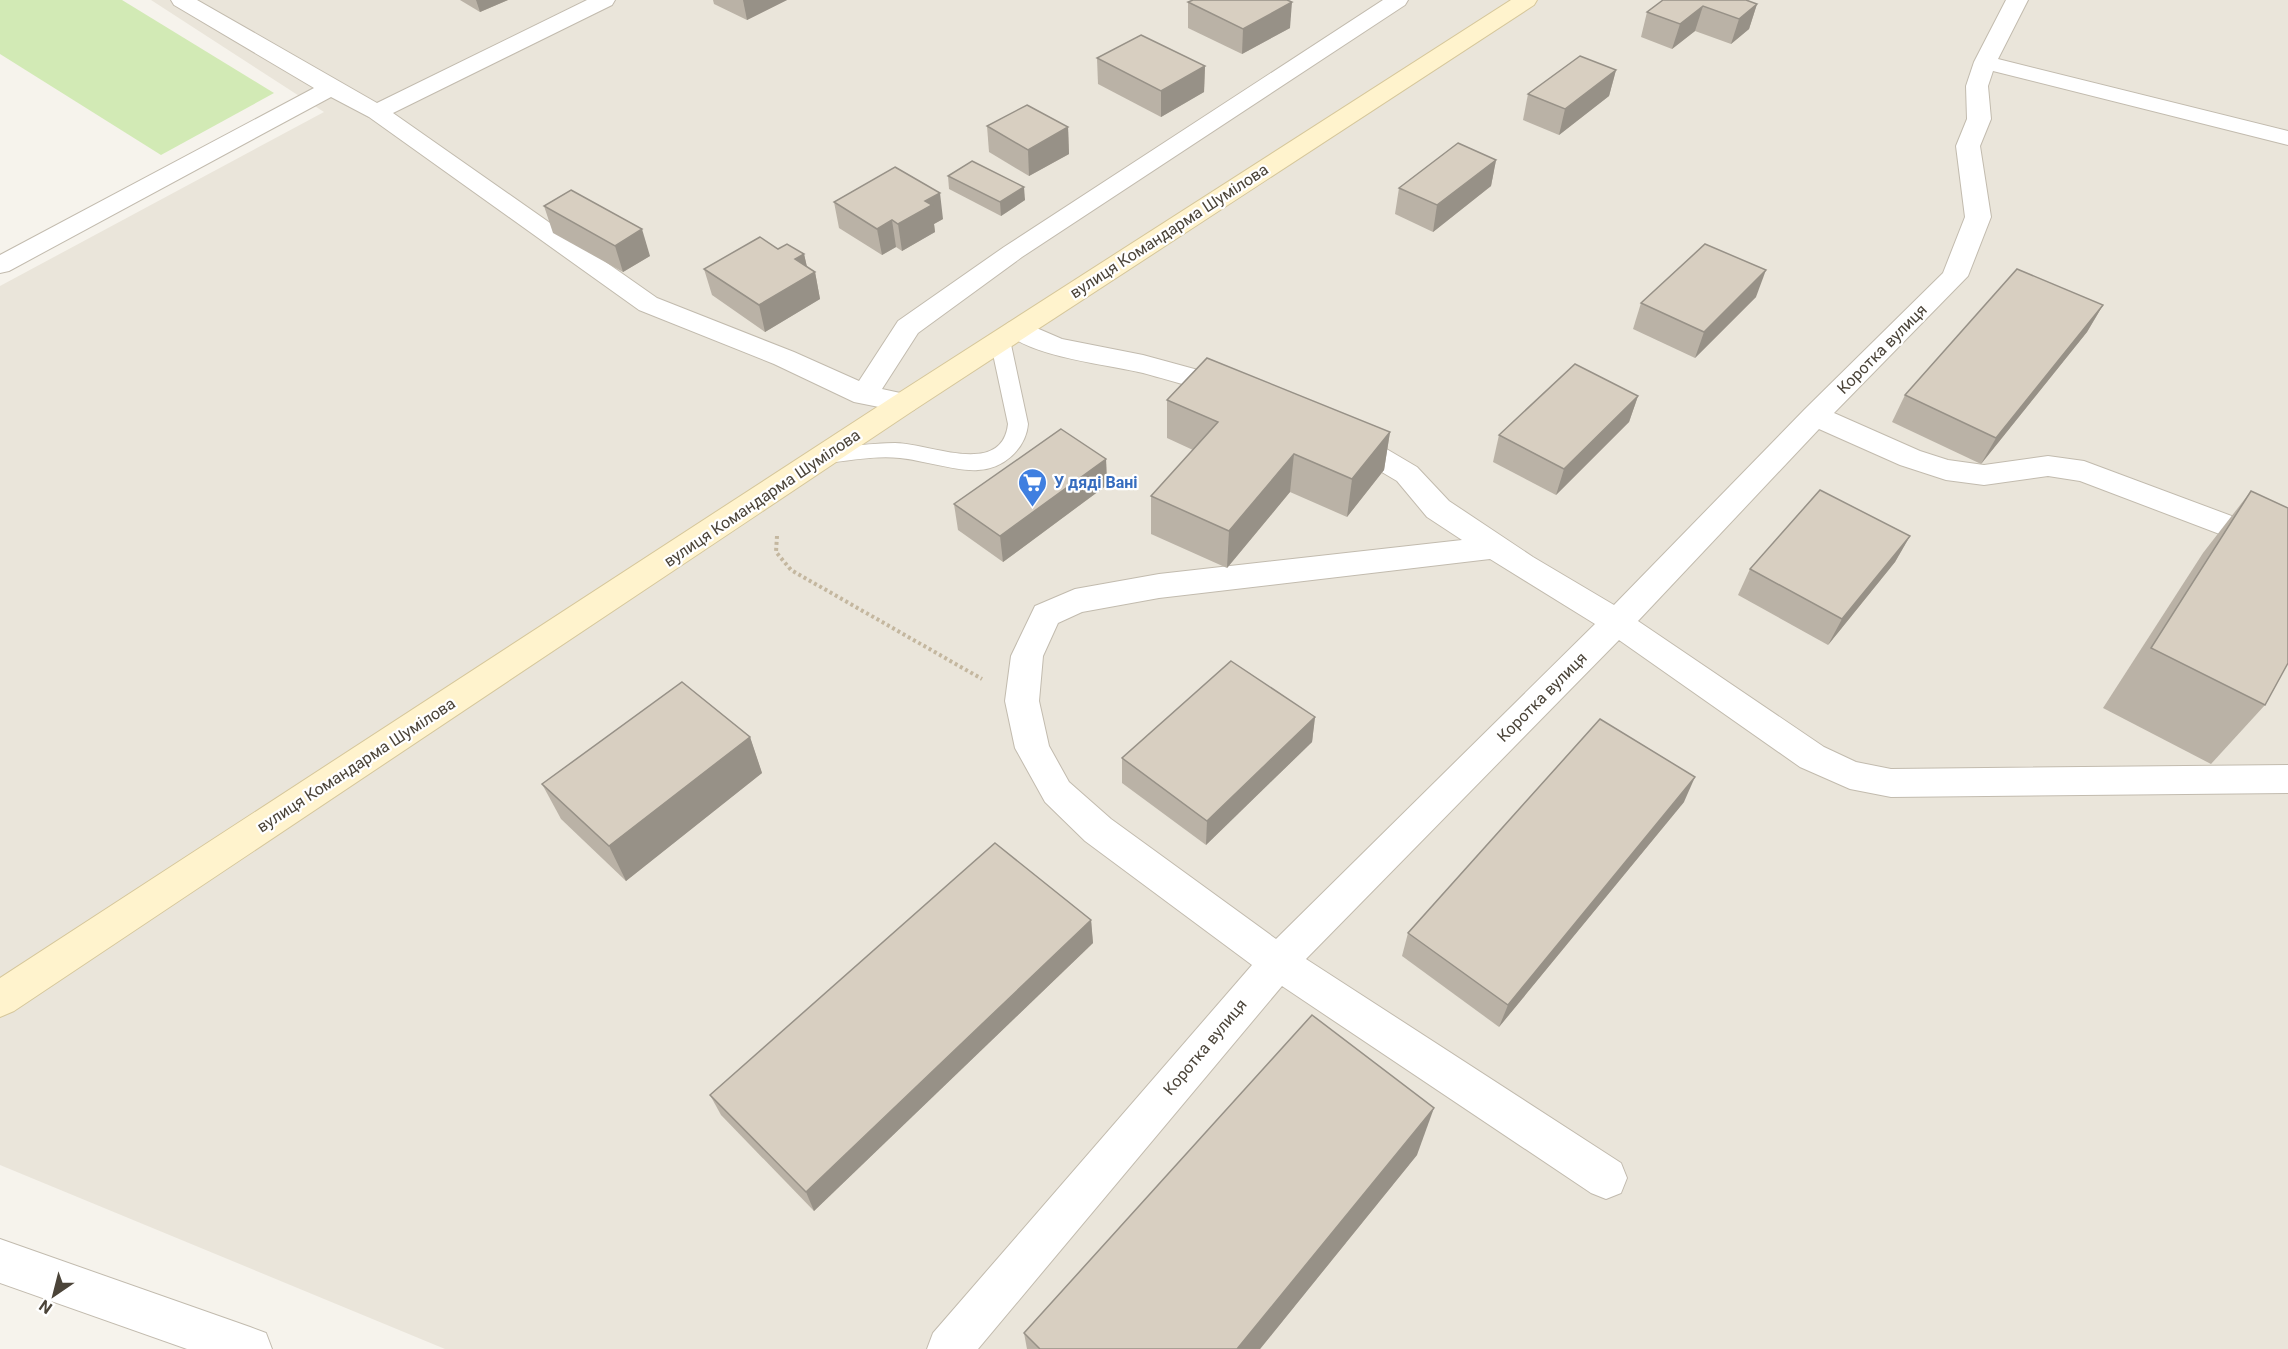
<svg xmlns="http://www.w3.org/2000/svg" width="2288" height="1349" viewBox="0 0 2288 1349" font-family="Roboto,sans-serif">
<style>
.residential{fill:#eae5da}
.green{fill:#d2eab5}
.lines{fill:none;stroke-linecap:round;stroke-linejoin:round}
.lane-casing{stroke:#c2bbae;stroke-width:2}
.street-casing{stroke:#c2bbae;stroke-width:2}
.secondary-casing{stroke:#d6c79b;stroke-width:2}
.path{stroke:#c4b79f;stroke-width:4;stroke-dasharray:3 3;stroke-linecap:butt}
.lane{fill:#fff;fill-rule:evenodd}
.street{fill:#fff;fill-rule:evenodd}
.secondary{fill:#fff3cd;fill-rule:evenodd}
.wall{fill:#bab2a6}
.shaded-wall{fill:#979187}
.building{fill:#d8cfc1;stroke:#979187;stroke-width:1.5}
.labels{text-anchor:middle;dominant-baseline:central;stroke-width:4.5;stroke-linejoin:round;paint-order:stroke}
.street-label{font-size:16px;fill:#4b4439;stroke:#fff}
.shop-label{font-size:16px;font-weight:bold;fill:#366cbe;stroke:#fff;text-anchor:start}
</style>
<rect width="100%" height="100%" fill="#f6f3ec"/>
<path class="residential" d="M151,0H2288V1349H445L0,1165V286L324,112Z"/>
<path class="green" d="M0,0H122L274,93L161,155L0,54Z"/>
<g class="lines">
<defs>
<path id="lane" d="M1000,334L1007,336L1010,340L1028,424C1026,449 1003,469 978,470C958,472 922,460 900,458C876,455 849,461 825,463L817,461L814,456L817,451L825,449C848,447 872,443 895,443C928,443 1002,478 1008,424L990,340L993,336Z"/>
<g id="street">
<path d="M171,0H197L377,103L587,0H615L612,5L393,113L657,298L794,352L859,381L898,321L1004,247L1383,0H1408L1405,5L1022,257L918,333L882,389L914,396L918,403L914,410L904,412L854,402L774,364L639,310L369,117L331,97L9,271L0,273V255L314,88L174,5Z"/>
<path d="M2006,0H2028L1998,59L2288,131V145L1993,71L1988,86L1991,119L1980,146L1991,217L1968,276L1834,413L1920,451L1948,460L1984,465L2048,456L2084,461L2288,537V560L2080,481L2048,476L1984,485L1946,480L1900,465L1819,429L1638,621L1824,747L1856,762L1891,769L2288,765V793L1891,797L1850,789L1800,767L1619,640L1306,959L1621,1163L1627,1178L1621,1193L1606,1199L1591,1193L1282,986L978,1349H927L933,1333L1252,965L1085,841L1045,802L1015,748L1005,701L1011,656L1035,606L1075,589L1159,574L1462,540L1427,517L1397,481L1336,445L1332,438L1336,431L1346,428L1356,431L1417,467L1449,501L1533,557L1614,605L1805,409L1943,273L1965,217L1956,146L1967,119L1966,86L1974,62ZM1490,559L1595,624L1276,939L1111,819L1069,782L1049,746L1039,701L1043,656L1058,623L1082,612L1159,598Z"/>
<path d="M1018,320L1062,339L1143,355L1242,382L1246,389L1242,396L1232,398C1202,390 1173,381 1143,373C1111,365 1022,356 1004,329L1008,323Z"/>
<path d="M0,1239L250,1327L266,1333L272,1349H187L0,1283Z"/>
</g>
<path id="secondary" d="M1511,0H1537L1534,5L914,410L14,1011L0,1017V978L894,396Z"/>
</defs>
<use href="#lane" class="lane-casing"/>
<use href="#street" class="street-casing"/>
<use href="#secondary" class="secondary-casing"/>
<path class="path" d="M777,536L776,552L791,570L982,679"/>
<use href="#lane" class="lane"/>
<use href="#street" class="street"/>
<use href="#secondary" class="secondary"/>
</g>
<g class="wall">
<path d="M460,0H508L480,12Z"/>
<path d="M713,0H787L747,20L714,4Z"/>
<path d="M1663,0L1757,4L1749,29L1731,44L1695,31L1672,49L1641,37L1647,12Z"/>
<path d="M1188,2L1290,28L1242,54L1188,28Z"/>
<path d="M1097,58L1205,66L1204,92L1161,117L1098,84Z"/>
<path d="M1616,70L1609,96L1559,135L1523,120L1528,94Z"/>
<path d="M987,126L1068,127L1069,154L1029,176L989,152Z"/>
<path d="M1496,160L1491,186L1433,232L1395,214L1399,188Z"/>
<path d="M948,176L1025,200L1001,216L949,189Z"/>
<path d="M834,202L943,219L934,224L935,232L902,251L896,247L882,255L839,228Z"/>
<path d="M544,206L650,256L623,272L553,233Z"/>
<path d="M804,254L807,267L815,272L820,299L765,332L712,295L704,269Z"/>
<path d="M1756,297L1695,358L1633,329L1641,303Z"/>
<path d="M2103,305L2087,332L1981,464L1892,422L1905,395Z"/>
<path d="M1638,396L1629,422L1556,495L1493,462L1499,435Z"/>
<path d="M1167,400L1390,432L1384,470L1347,517L1290,492L1227,568L1151,534V496L1193,450L1167,438Z"/>
<path d="M1106,459L1107,485L1003,562L958,530L954,504Z"/>
<path d="M2251,491L2265,705L2211,764L2103,708L2203,553Z"/>
<path d="M1910,536L1895,562L1828,645L1738,595L1750,569Z"/>
<path d="M1315,717L1312,742L1206,845L1122,783V758Z"/>
<path d="M750,737L762,773L626,881L561,819L542,784Z"/>
<path d="M1684,802L1499,1027L1402,956L1408,933Z"/>
<path d="M1091,920L1093,943L814,1211L721,1115L710,1095Z"/>
<path d="M1417,1155L1260,1349H1027L1024,1333Z"/>
</g>
<g class="shaded-wall">
<path d="M476,0H508L480,12Z"/>
<path d="M743,0H787L747,20Z"/>
<path d="M1292,2L1290,28L1242,54L1243,29Z"/>
<path d="M1757,4L1749,29L1731,44L1739,19Z"/>
<path d="M1703,6L1695,31L1672,49L1680,24Z"/>
<path d="M1205,66L1204,92L1161,117V91Z"/>
<path d="M1616,70L1609,96L1559,135L1565,109Z"/>
<path d="M1068,127L1069,154L1029,176L1028,150Z"/>
<path d="M1496,160L1491,186L1433,232L1437,205Z"/>
<path d="M1024,187L1025,200L1001,216L1000,202Z"/>
<path d="M940,193L943,219L934,224L935,232L902,251L898,224L925,201Z"/>
<path d="M892,220L896,247L882,255L877,229Z"/>
<path d="M642,229L650,256L623,272L615,246Z"/>
<path d="M804,254L809,276L815,272L820,299L765,332L759,305L795,259Z"/>
<path d="M1766,270L1756,297L1695,358L1704,332Z"/>
<path d="M2103,305L2087,332L1981,464L1996,438Z"/>
<path d="M1638,396L1629,422L1556,495L1564,469Z"/>
<path d="M1390,432L1384,470L1347,517L1352,479Z"/>
<path d="M1294,454L1290,492L1227,568L1229,531Z"/>
<path d="M1106,459L1107,485L1003,562L1000,536Z"/>
<path d="M1910,536L1895,562L1828,645L1842,619Z"/>
<path d="M1315,717L1312,742L1206,845L1207,821Z"/>
<path d="M750,737L762,773L626,881L609,846Z"/>
<path d="M1695,777L1684,802L1499,1027L1508,1005Z"/>
<path d="M1091,920L1093,943L814,1211L806,1192Z"/>
<path d="M1434,1108L1417,1155L1260,1349H1237Z"/>
</g>
<g class="building">
<path d="M1193,0H1287L1292,2L1243,29L1188,2Z"/>
<path d="M1663,0H1746L1757,4L1739,19L1703,6L1680,24L1647,12Z"/>
<path d="M1141,35L1205,66L1161,91L1097,58Z"/>
<path d="M1580,56L1616,70L1565,109L1528,94Z"/>
<path d="M1027,105L1068,127L1028,150L987,126Z"/>
<path d="M1458,143L1496,160L1437,205L1399,188Z"/>
<path d="M972,161L1024,187L1000,202L948,176Z"/>
<path d="M895,167L940,193L925,201L932,205L898,224L892,220L877,229L834,202Z"/>
<path d="M571,190L642,229L615,246L544,206Z"/>
<path d="M760,237L778,249L787,244L804,254L795,259L815,272L759,305L704,269Z"/>
<path d="M1705,244L1766,270L1704,332L1641,303Z"/>
<path d="M2017,269L2103,305L1996,438L1905,395Z"/>
<path d="M1207,358L1390,432L1352,479L1294,454L1229,531L1151,496L1218,422L1167,400Z"/>
<path d="M1575,364L1638,396L1564,469L1499,435Z"/>
<path d="M1061,429L1106,459L1000,536L954,504Z"/>
<path d="M1820,490L1910,536L1842,619L1750,569Z"/>
<path d="M2251,491L2288,508V663L2265,705L2151,648Z"/>
<path d="M1231,661L1315,717L1207,821L1122,758Z"/>
<path d="M682,682L750,737L609,846L542,784Z"/>
<path d="M1600,719L1695,777L1508,1005L1408,933Z"/>
<path d="M995,843L1091,920L806,1192L710,1095Z"/>
<path d="M1312,1015L1434,1108L1237,1349H1040L1024,1333Z"/>
</g>
<defs>
<symbol id="supermarket-pin" viewBox="-11 -11 22 30"><path d="M0 17L-7.5 6A9.5 9.5 0 1 1 7.5 6Z" fill="#3f7fe0" stroke="#fff"/><path d="M-6-5.5h2.5l.6 2H6L4.5 2H-2.5L-4.4-4H-6ZM-1.5 3.2a1.3 1.3 0 1 0 .1 0ZM3 3.2a1.3 1.3 0 1 0 .1 0Z" fill="#fff"/></symbol>
</defs>
<g fill-rule="evenodd">
<use href="#supermarket-pin" x="1016" y="466" width="33" height="45"/>
</g>
<g class="labels">
<g class="street-label">
<text transform="translate(1169 231) rotate(-33)">вулиця Командарма Шумілова</text>
<text transform="translate(1882 349) rotate(-45)">Коротка вулиця</text>
<text transform="translate(762 498) rotate(-34)">вулиця Командарма Шумілова</text>
<text transform="translate(1542 697) rotate(-45)">Коротка вулиця</text>
<text transform="translate(356 765) rotate(-33)">вулиця Командарма Шумілова</text>
<text transform="translate(1205 1047) rotate(-50)">Коротка вулиця</text>
</g>
<g class="shop-label">
<text x="1054" y="482">У дяді Вані</text>
</g>
</g>
<g transform="translate(54 1295) rotate(215)" stroke="#ffffff" stroke-width="4.5" paint-order="stroke">
<path d="M0-4.5L10 22L0 15L-10 22Z" fill="#4b4439"/>
<text y="-9" font-size="16" font-weight="bold" text-anchor="middle" fill="#4b4439">N</text>
</g>
</svg>
